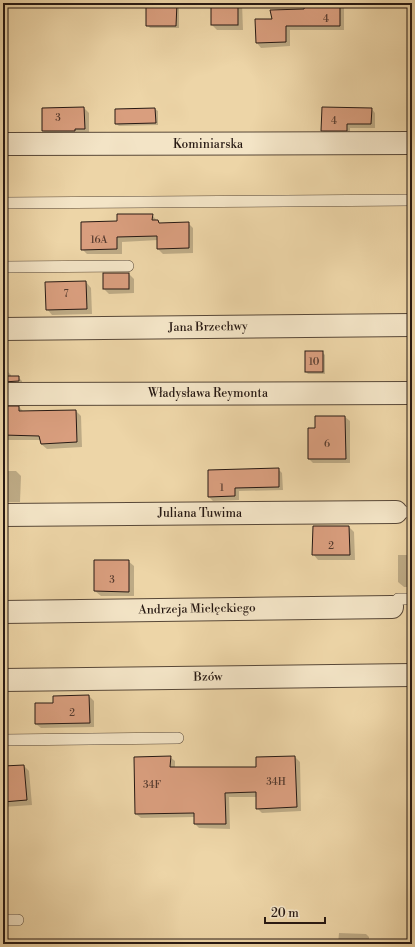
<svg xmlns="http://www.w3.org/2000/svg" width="415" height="947" viewBox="0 0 415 947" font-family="'Libre Bodoni',serif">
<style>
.shadow{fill:#0003}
.building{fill:#d99e7e;stroke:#271913}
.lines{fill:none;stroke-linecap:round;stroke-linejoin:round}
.service-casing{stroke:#584838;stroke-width:12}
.minor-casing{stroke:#584838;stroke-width:24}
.service{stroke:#f3e4c6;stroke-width:11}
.minor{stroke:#f3e4c6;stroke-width:22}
.labels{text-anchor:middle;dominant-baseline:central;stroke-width:3.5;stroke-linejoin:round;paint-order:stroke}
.number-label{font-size:10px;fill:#543a2e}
.street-label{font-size:12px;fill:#271913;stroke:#f3e4c6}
</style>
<rect width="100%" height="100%" fill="#edd5a7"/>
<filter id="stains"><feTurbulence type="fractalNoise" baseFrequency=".005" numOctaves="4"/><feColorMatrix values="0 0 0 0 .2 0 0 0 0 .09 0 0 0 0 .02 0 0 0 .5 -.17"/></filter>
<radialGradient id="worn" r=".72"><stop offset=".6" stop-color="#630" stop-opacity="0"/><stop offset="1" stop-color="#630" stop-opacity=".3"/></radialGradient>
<g class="shadow">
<path d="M147,3H178L179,4V28H150L147,25Z"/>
<path d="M212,3H242L243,30H217L212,25Z"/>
<path d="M314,3H342L344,5V30H290V46L261,48L257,43L256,20H273L305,10L314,5Z"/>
<path d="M84,108L89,113V133L47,136L43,131V109Z"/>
<path d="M371,108L375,113V128H350V134H326L322,130Z"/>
<path d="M155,109L158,111V125L119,126L116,124V110Z"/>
<path d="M152,215L160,224L188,223L193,228V253L163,254L158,249V240L122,242V254H87L82,249L118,222Z"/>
<path d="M129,274L134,279V293L109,294L104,289Z"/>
<path d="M86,282L91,288L92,314L52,315L47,309Z"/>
<path d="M322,352L325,355V374H308L306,372Z"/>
<path d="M3,371H7L11,375V377H18L22,381V385L3,387Z"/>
<path d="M3,407H19L24,412L76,411L81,416L82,447L47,449L41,444V440H8L3,435Z"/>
<path d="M345,417L350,421V463H313L309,459L316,429Z"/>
<path d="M278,469L282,473L283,490L239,491V500L213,501L209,497Z"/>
<path d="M3,471H16L21,476L20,502H3Z"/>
<path d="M349,527L354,532L355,560H318L313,554Z"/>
<path d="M398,555H412V587H404L398,582Z"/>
<path d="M95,561H128L134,566V596H101L95,591Z"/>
<path d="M89,696L94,701V727L41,728L36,724V704L54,703V697Z"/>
<path d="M170,757L175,761V768H257L295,757L300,762L301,811L262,813L257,808V797H229L230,829L199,828L195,824V817L141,818L136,814Z"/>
<path d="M24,766L29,771L32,805L3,807V767Z"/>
<path d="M339,933L366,934L369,937V944H338Z"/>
</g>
<g class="building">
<path d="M146,3H177L176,26H146Z"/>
<rect x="211" y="3" width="27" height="22"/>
<path d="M313,3H340V26H286V42L256,43L255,19H272L270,10L304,9L305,4H313Z"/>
<path d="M84,107L85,129H75V131H42V108Z"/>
<path d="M322,107L372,108L371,124H347V131H321Z"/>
<path d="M155,108L156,123L115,124V109Z"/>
<path d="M117,214H153L152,220H158L159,223L189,222V248L157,249V236L117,237V249L81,250V222L117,221Z"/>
<rect x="103" y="273" width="26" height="16"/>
<path d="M86,281L87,309L46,310L45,282Z"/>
<rect x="305" y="351" width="18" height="21"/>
<path d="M3,376H19V381L3,382Z"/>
<path d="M3,406H19V411L76,410L77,442L41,444L39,436L3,435Z"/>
<path d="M315,416H345L346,459H308V428H315Z"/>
<path d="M279,468V487L235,488V496L208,497V470Z"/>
<path d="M313,526H349L350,555H312Z"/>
<path d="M94,560H129V592L94,591Z"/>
<path d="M89,695L90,723L35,724V703H53V696Z"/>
<path d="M171,756L170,767H256V757L295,756L297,807L256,809V792L225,793L226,824H194V813L135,814L134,757Z"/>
<path d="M24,765L27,800L3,802V766Z"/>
</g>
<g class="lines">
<defs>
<g id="service">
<path d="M3,203L412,200"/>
<path d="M3,267L128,266"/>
<path d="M396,512H412"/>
<path d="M392,607L398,599H412"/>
<path d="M3,740L178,738"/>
<path d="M3,920H18"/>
</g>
<g id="minor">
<path d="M3,144L412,143"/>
<path d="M3,329L412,325"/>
<path d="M3,394L412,393"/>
<path d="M3,515L396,512"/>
<path d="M3,612L392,607"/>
<path d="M3,680L412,675"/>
</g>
</defs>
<use href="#service" class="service-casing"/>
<use href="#minor" class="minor-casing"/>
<use href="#service" class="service"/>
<use href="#minor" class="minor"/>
</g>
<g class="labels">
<g class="number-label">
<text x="326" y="19">4</text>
<text x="58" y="118">3</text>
<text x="334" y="121">4</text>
<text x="99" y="240">16A</text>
<text x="66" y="294">7</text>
<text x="314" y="362">10</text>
<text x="327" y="444">6</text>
<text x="222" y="488">1</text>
<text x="331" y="546">2</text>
<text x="112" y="580">3</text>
<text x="72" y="713">2</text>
<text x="276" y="782">34H</text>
<text x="152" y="785">34F</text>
</g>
<g class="street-label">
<text x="208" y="144">Kominiarska</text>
<text transform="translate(208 327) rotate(-1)">Jana Brzechwy</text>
<text x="208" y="393">Władysława Reymonta</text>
<text x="200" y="513">Juliana Tuwima</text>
<text transform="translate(197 609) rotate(-1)">Andrzeja Mielęckiego</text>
<text transform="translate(208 677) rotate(-1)">Bzów</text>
</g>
</g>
<rect width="415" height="947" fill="none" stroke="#edd5a7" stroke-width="16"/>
<rect x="4" y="4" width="407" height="939" fill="none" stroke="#271913" stroke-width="2"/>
<rect x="8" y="8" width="399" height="931" fill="none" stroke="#271913"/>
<path d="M265 917v6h60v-6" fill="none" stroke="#271913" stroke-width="2"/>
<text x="271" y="917" font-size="12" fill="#271913" stroke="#f3e4c6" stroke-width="3" paint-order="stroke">20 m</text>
<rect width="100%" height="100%" filter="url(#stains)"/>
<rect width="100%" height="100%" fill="url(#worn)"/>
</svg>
